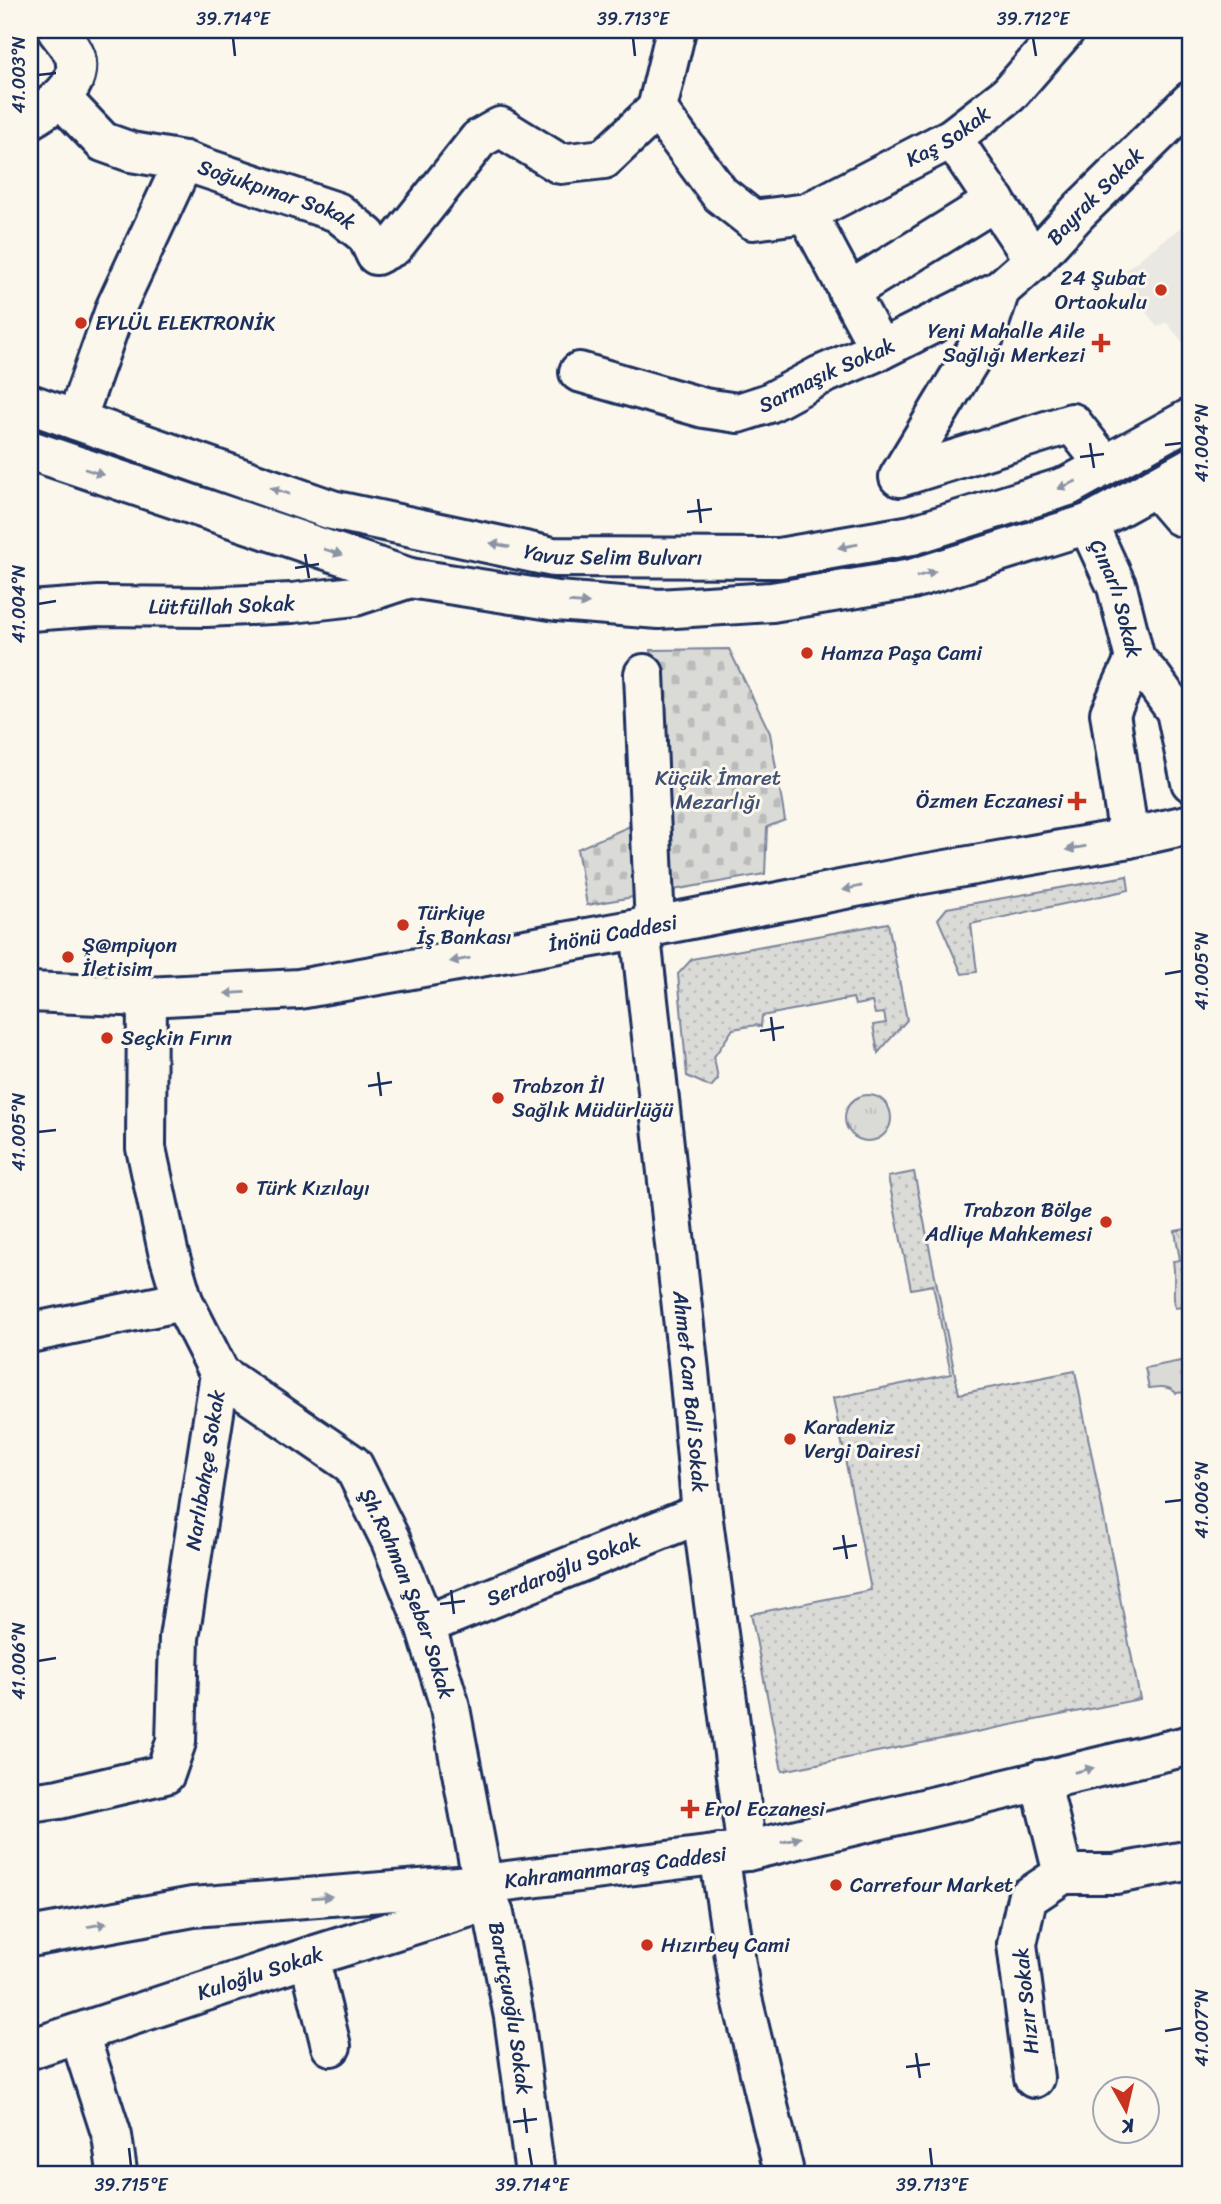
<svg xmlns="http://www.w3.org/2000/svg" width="1221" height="2204" viewBox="0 0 1221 2204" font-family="Sriracha,sans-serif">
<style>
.built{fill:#eae8e2}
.grass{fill:url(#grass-tufts);stroke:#7a849a;stroke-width:2}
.cemetery{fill:url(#cemetery-stones);stroke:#7a849a;stroke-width:2}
.park{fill:url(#park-dots);stroke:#7a849a;stroke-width:2}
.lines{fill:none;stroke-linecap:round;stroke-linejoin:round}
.minor-casing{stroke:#1b2f5e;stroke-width:44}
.major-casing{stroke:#1b2f5e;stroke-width:44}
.minor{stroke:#fbf7ec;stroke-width:38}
.major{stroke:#fbf7ec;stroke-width:38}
.oneway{fill:#8b93a5}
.ticks{fill:none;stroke:#1b2f5e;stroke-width:2.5}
.poi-dot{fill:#c8321e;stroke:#fbf7ec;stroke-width:2.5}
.labels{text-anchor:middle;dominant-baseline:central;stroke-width:6;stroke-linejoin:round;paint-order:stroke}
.street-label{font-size:21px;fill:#1b2f5e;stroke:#fbf7ec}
.poi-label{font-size:21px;fill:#1b2f5e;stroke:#fbf7ec;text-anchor:start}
.park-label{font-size:21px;fill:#415176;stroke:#fbf7ec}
.neatline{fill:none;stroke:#1b2f5e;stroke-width:2.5}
.ticks-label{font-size:18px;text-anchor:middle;fill:#1b2f5e}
</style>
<defs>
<pattern id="grass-tufts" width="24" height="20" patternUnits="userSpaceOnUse" patternTransform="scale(1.75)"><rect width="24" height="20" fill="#dadad7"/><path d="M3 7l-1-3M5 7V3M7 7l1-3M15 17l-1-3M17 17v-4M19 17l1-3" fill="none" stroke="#babbbb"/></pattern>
<pattern id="cemetery-stones" width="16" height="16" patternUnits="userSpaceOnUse" patternTransform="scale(1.75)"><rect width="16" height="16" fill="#dadad7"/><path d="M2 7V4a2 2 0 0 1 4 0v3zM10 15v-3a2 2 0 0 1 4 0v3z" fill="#babbbb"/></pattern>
<pattern id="park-dots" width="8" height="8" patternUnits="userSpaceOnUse" patternTransform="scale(1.75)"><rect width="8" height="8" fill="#dadad7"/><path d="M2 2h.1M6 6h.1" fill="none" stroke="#babbbb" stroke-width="1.8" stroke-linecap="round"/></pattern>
</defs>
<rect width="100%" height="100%" fill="#fbf7ec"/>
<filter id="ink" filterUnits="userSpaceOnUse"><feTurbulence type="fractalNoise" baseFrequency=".0143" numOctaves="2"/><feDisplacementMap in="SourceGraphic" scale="14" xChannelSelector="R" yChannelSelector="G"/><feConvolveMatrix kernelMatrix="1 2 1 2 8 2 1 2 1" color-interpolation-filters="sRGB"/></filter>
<g filter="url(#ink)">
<path class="built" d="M1191,219V352L1166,322L1157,327L1119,275Z"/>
<g class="grass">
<circle cx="868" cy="1118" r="23"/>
<path d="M1191,1228V1306L1175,1308C1172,1293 1176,1278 1173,1261L1180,1260L1175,1231Z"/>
<path d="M1191,1359V1385L1186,1392L1176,1393C1168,1385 1159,1387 1149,1388L1145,1368Z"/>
</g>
<path class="cemetery" d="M729,649L770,733L785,820L767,827L765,874L587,905L577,849L644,820L658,794L651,650Z"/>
<g class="park">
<path d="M1127,876L1129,890L971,924L977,972L962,974L938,919L947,908Z"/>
<path d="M888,923L907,1020L878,1053L873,1025L886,1023L884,1013L875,1014L872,1002L855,1005L853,998L762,1016L761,1027L756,1025L733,1029L714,1057L718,1079L711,1087L687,1076L678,974L692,959Z"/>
<path d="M914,1172L959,1394L1075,1371L1140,1699L782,1771L751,1614L871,1590L833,1398L951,1374L933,1285L911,1289L888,1177Z"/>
</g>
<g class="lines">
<defs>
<g id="minor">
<path id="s1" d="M676,30L657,109L720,194L753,220L807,213L952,138L1009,94L1065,30"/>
<path id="s2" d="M61,98L103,142L131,152L184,161L337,212L367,236L376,255L394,246L479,139L500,127L560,164L604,159L657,109"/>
<path d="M30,119C51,106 83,87 75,57C72,48 63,38 57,30"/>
<path d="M952,138L1034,260"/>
<path d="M807,213L880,350"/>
<path d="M1000,290L986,333L899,477L1072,423L1105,465"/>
<path d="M848,292L995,201"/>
<path id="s3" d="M579,372L704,408L738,413L769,403L819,376L880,350L1000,290L1034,260L1078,212L1191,101"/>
<path d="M76,420L116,307L184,161"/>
<path d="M1155,487L1180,516L1191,513"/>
<path id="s4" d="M1088,524L1117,587L1135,659L1110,713L1129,838"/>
<path id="s5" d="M30,611L99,606L206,607L292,603L355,596L410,578"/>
<path d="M1135,659L1153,679L1176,711L1191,782"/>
<path d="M644,674L655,926"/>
<path id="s6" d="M640,928L689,1371L702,1513L747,1851"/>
<path id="s7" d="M30,992L147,997L299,989L655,926L912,876L1129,838L1191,824"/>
<path d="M30,1333L183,1301"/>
<path id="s8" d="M220,1374L353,1465L391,1541L425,1625L449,1703L483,1884L494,1914L514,2017L535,2174"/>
<path id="s9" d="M425,1625L702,1513"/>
<path id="s10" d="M30,1803L59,1799L165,1774L176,1742L179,1638L220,1374L183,1301L168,1251L146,1148L147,997"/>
<path d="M719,1854L740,1990L783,2168"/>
<path d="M1063,1874H1115L1191,1860"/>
<path id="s11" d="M30,1937L193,1907L483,1884L747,1851L1191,1745"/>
<path d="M309,1957L331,2046"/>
<path d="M79,2034L112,2136L117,2171L115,2174"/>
<path id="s12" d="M30,2049L309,1957L489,1901"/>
<path d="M1034,2078L1017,1944L1027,1898L1063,1874L1040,1780"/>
</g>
<g id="major">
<path id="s13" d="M30,404L332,510L553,557L779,558L912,535L1068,486L1191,418"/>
<path d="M30,450L410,578L557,601L659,609L772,602L912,579L1088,524L1191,467"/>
</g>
</defs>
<use href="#minor" class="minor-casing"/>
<use href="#major" class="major-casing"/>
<use href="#minor" class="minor"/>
<use href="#major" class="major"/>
</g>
<defs><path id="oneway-solid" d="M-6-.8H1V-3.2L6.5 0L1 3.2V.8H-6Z" transform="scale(1.75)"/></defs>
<g class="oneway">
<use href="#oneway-solid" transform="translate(94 472) rotate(18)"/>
<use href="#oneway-solid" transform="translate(1067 485) rotate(157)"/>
<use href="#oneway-solid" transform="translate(280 491) rotate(-161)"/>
<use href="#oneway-solid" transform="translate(500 545) rotate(-168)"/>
<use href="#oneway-solid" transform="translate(848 546) rotate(170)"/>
<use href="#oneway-solid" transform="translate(333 552) rotate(18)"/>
<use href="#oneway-solid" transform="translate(926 574) rotate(-16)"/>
<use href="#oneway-solid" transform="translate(579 603) rotate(4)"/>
<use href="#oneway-solid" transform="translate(1076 848) rotate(170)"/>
<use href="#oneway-solid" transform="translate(852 888) rotate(168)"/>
<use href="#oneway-solid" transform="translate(460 960) rotate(170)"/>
<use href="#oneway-solid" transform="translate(235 993) rotate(177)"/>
<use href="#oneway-solid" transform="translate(1084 1770) rotate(-13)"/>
<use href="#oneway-solid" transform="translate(791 1840) rotate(-14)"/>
<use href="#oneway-solid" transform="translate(322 1897) rotate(-4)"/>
<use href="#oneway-solid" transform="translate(97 1925) rotate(-10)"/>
</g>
</g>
<path class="ticks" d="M233,38L235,56M633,38L635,56M1033,38L1036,56M38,75L56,73M1090,443L1094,468M1165,445L1182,443M1080,457L1104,454M698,499L701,523M687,512L712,509M305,554L309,578M295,568L319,564M38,604L56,601M1165,974L1182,971M771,1017L774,1041M760,1031L784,1027M378,1072L381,1096M368,1086L392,1082M38,1132L56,1130M1165,1502L1182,1500M843,1535L847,1559M833,1549L857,1545M451,1590L454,1614M440,1604L465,1601M38,1661L56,1658M1165,2031L1182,2028M916,2053L920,2078M906,2067L930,2064M524,2108L527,2133M513,2122L537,2119M129,2148L131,2166M529,2148L532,2166M930,2148L932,2166"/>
<g class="poi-dot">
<circle cx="1161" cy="290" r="7"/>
<circle cx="81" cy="323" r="7"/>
<path d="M1097.5 332.5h7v7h7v7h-7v7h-7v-7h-7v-7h7z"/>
<circle cx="807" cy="653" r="7"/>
<path d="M1073.5 790.5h7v7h7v7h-7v7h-7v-7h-7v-7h7z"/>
<circle cx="403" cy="925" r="7"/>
<circle cx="68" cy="957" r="7"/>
<circle cx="107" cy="1038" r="7"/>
<circle cx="498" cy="1098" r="7"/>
<circle cx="242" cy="1188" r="7"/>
<circle cx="1106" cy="1222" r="7"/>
<circle cx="790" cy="1439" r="7"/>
<path d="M686.5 1798.5h7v7h7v7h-7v7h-7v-7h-7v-7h7z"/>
<circle cx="836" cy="1885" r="7"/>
<circle cx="647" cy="1945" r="7"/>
</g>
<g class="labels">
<g class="street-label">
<text stroke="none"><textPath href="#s1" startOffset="444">Kaş Sokak</textPath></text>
<text stroke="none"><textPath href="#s3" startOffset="588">Bayrak Sokak</textPath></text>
<text stroke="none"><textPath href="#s2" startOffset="243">Soğukpınar Sokak</textPath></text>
<text stroke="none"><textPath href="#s3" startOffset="261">Sarmaşık Sokak</textPath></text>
<text stroke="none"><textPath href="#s13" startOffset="606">Yavuz Selim Bulvarı</textPath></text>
<text stroke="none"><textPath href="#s4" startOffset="80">Çınarlı Sokak</textPath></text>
<text stroke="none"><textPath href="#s5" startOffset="192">Lütfüllah Sokak</textPath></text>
<text stroke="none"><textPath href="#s7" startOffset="588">İnönü Caddesi</textPath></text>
<text stroke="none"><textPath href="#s6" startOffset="466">Ahmet Can Bali Sokak</textPath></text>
<text stroke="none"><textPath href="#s10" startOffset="446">Narlıbahçe Sokak</textPath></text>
<text stroke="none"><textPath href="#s9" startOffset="149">Serdaroğlu Sokak</textPath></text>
<text stroke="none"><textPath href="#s8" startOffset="301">Şh.Rahman Şeber Sokak</textPath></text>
<text stroke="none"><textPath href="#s11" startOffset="590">Kahramanmaraş Caddesi</textPath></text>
<text stroke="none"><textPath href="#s12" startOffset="242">Kuloğlu Sokak</textPath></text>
<text transform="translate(1026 2001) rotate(-96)">Hızır Sokak</text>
<text stroke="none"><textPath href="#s8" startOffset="730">Barutçuoğlu Sokak</textPath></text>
</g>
<g class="poi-label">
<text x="1147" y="278" text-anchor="end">24 Şubat<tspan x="1147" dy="24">Ortaokulu</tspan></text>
<text x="95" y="323">EYLÜL ELEKTRONİK</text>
<text x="1085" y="331" text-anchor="end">Yeni Mahalle Aile<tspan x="1085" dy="24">Sağlığı Merkezi</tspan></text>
<text x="821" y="653">Hamza Paşa Cami</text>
<text x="1063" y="801" text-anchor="end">Özmen Eczanesi</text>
<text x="417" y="913">Türkiye<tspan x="417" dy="24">İş Bankası</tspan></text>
<text x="82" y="945">Ş@mpiyon<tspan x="82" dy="24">İletisim</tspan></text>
<text x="121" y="1038">Seçkin Fırın</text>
<text x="512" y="1086">Trabzon İl<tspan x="512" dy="24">Sağlık Müdürlüğü</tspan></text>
<text x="256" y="1188">Türk Kızılayı</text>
<text x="1092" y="1210" text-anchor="end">Trabzon Bölge<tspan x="1092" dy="24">Adliye Mahkemesi</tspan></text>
<text x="804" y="1427">Karadeniz<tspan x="804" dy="24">Vergi Dairesi</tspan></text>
<text x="704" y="1809">Erol Eczanesi</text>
<text x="850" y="1885">Carrefour Market</text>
<text x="661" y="1945">Hızırbey Cami</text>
</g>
<g class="park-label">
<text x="718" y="778">Küçük İmaret<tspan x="718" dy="24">Mezarlığı</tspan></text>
</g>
</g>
<rect width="1221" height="2204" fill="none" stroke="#fbf7ec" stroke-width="77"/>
<g transform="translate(1126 2110) rotate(172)"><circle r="33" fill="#fbf7ec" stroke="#a1a7b3" stroke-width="2"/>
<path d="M0-5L12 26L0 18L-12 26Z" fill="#c8321e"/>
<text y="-10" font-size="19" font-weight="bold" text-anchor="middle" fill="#1b2f5e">K</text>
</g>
<rect x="38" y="38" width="1144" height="2128" class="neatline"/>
<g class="ticks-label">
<text x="233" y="25">39.714°E</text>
<text x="633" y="25">39.713°E</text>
<text x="1033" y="25">39.712°E</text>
<text transform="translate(19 75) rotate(-90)" y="6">41.003°N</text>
<text transform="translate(1202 443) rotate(-90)" y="6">41.004°N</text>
<text transform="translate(19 604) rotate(-90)" y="6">41.004°N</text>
<text transform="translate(1202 971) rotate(-90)" y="6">41.005°N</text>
<text transform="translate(19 1132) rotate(-90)" y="6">41.005°N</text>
<text transform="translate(1202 1500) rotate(-90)" y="6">41.006°N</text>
<text transform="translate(19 1661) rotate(-90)" y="6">41.006°N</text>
<text transform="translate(1202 2028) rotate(-90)" y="6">41.007°N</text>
<text x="131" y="2191">39.715°E</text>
<text x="532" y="2191">39.714°E</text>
<text x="932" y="2191">39.713°E</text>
</g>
</svg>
